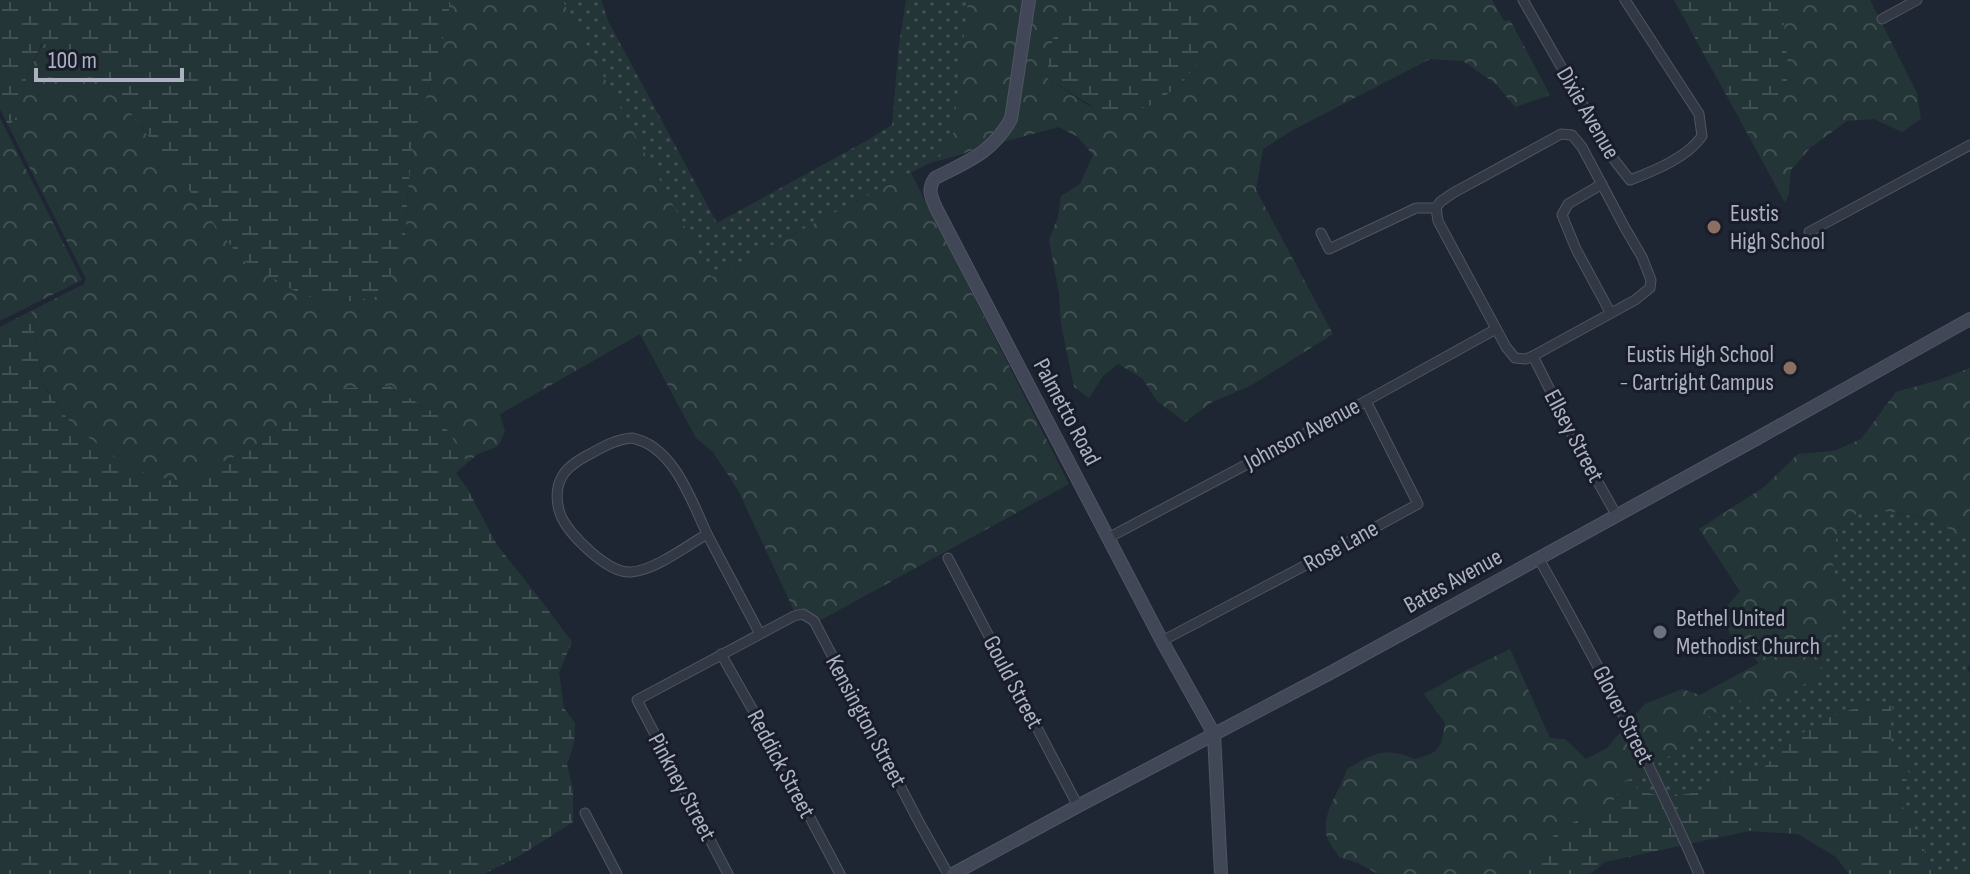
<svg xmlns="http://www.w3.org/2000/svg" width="1970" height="874" viewBox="0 0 1970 874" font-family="'Sofia Sans Condensed',sans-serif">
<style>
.grass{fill:url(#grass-dots)}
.forest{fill:url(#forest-crowns)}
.wetland{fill:url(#wetland-marsh)}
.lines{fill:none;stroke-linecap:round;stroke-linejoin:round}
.street-casing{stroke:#505563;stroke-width:11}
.secondary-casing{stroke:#505563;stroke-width:14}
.street{stroke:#323844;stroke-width:9}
.secondary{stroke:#414757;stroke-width:12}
.education-dot{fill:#8d6e63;stroke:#181d29;stroke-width:3}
.worship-dot{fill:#6b7280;stroke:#181d29;stroke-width:3}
.labels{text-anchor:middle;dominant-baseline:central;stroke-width:6;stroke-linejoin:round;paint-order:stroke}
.street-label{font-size:24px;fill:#acb2c2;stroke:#181d29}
.poi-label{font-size:24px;fill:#acb2c2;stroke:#181d29;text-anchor:start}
</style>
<defs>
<pattern id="grass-dots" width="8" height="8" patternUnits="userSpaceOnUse" patternTransform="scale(2)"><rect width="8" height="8" fill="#243537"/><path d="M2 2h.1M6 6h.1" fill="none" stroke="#415052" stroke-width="1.8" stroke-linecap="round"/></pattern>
<pattern id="forest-crowns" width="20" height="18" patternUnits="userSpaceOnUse" patternTransform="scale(2)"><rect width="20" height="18" fill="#243537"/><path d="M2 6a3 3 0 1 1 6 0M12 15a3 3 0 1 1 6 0" fill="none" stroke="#415052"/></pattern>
<pattern id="wetland-marsh" width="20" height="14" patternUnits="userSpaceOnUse" patternTransform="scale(2)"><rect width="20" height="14" fill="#243537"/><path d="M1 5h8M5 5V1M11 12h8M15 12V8" fill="none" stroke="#415052"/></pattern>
</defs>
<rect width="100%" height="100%" fill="#1f2633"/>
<g class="grass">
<path d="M562,0H601L609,23L717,223L866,141L892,125L899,45L906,0H968L953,137L939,158L712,277Z"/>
<path d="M1882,510C1916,516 1942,521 1970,542V665L1967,668L1970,673V874H1933L1919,836L1900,802L1909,773L1891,741V710L1877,697L1855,708L1819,721L1787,745L1764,767L1736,772L1701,791L1667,798L1638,790L1631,778L1642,769L1675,753L1701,730L1709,716L1740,700L1746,703L1787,696L1802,685L1820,678L1821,654L1843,616L1831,554L1838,533L1859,511Z"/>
</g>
<g class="forest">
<path d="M451,0H562L712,277L911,173L1069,484L817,622L796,615L738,490L713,452L696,438L640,334L500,414L505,432L498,446L478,454L467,463L439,416L390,386L347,388L276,428L258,447L176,482L128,468L72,425L43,384L31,311L84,284L86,279L9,127L19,112L27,75L43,43L79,59L127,108L241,259L330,305L383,295L405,239L408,188L415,130L439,58Z"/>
<path d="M968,0H1024L1006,116C986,153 964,153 927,164L939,158L953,136Z"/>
<path d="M1034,0H1075L1053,38L1046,77L1089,106L1130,112L1152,105L1180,85L1197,64L1203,28L1197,0H1492L1504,21L1510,20L1550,95L1515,107L1496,84L1463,61L1430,59L1291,131L1263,149L1256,190L1333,334L1250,386L1212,402L1185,422L1157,401L1142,378L1118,364L1103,376L1089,398L1074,387L1061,324L1059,294L1049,240L1058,217L1061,196L1080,184L1093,155L1078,137L1059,127L1003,142L1016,120Z"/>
<path d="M1780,0H1870L1917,93L1921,119L1902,132L1874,119L1847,121L1810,148L1791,170L1789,193L1785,203L1740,120L1765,109L1784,40L1783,12Z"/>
<path d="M0,118L82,280L0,321Z"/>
<path d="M1970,368V542C1938,518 1899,509 1859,511L1838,533L1831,554L1843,616L1821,654L1820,678L1802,685L1787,696L1746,703L1740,700L1709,716L1702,730L1675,753L1642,769L1624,783L1612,803L1558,830L1522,874H1378L1358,863L1339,857C1335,850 1327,841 1326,833C1323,810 1341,790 1347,769C1372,754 1386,746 1414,759C1440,753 1441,749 1445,723L1424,694L1465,671L1510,649L1550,738L1565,739L1586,759L1607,748L1645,704L1682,689L1700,695L1759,663L1746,647L1733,640L1721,613L1740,591L1699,529L1764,487L1798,454L1834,451L1861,439L1896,392L1939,380Z"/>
</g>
<g class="wetland">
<path d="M0,0H451L439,58L415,130L408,188L405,239L383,295L330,305L291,289L241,259L127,108L79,59L42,43L27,75L19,112L9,127L0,109Z"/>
<path d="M1075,0H1197L1203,28L1197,64L1180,85L1152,105L1130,112L1103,113L1046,77L1053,38Z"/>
<path d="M1674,0H1780L1783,12L1788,68L1786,91L1765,109L1740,120Z"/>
<path d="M31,311L43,385L72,425L128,468L176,482L258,447L276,428L310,399L347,388L390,386L439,416L467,463L456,473L467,488L497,545L540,599L572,642L559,672L564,708L575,723L574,744L567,764L573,789V822L521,855L484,874H0V327Z"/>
<path d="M1877,697L1894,709L1891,710V741L1909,773L1900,802L1919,836L1933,874H1849L1836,857L1798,834L1749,831L1605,862L1590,874H1522L1558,830L1612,803L1624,783L1631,778L1638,790L1667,798L1701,791L1736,772L1764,767L1787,745L1819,721L1855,708Z"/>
</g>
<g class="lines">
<defs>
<g id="street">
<path d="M1523,0L1615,161L1630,180C1654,171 1688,157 1702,136L1699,114L1625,0"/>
<path d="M1882,19L1917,0"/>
<path d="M1602,184L1568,204L1562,215L1576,249L1610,312"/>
<path d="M1809,232L1970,145"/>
<path d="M1321,233L1329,249L1416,208H1436L1440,202L1453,193L1561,134L1572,135L1582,147L1625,228L1642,257L1651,280L1650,288L1635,300L1533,356L1526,359L1515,358L1506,347L1438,221L1436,208"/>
<path d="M1533,356L1581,452L1617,516"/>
<path d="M632,438C673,446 691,499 707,534C687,546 655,570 631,572C609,574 570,536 561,516C556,504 555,487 563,475C569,465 582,458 592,453C604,446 617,439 632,438Z"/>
<path d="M707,534L760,634"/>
<path d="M1108,538L1366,401L1496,329"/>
<path d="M948,558L1078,806"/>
<path d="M1539,559C1597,662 1652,766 1699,874"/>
<path d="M1162,641L1321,557L1418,504L1366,401"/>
<path d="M721,654L755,714L840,874"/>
<path d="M585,813L617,874"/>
<path d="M728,874L637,700L794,616L803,614L814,621L920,824L948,874"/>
</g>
<g id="secondary">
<path d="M1029,0L1011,119C992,153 968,161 935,178C927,189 931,196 936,208L1162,641L1214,734L1221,874"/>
<path d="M953,874L1078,806L1332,672L1756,439L1970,319"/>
</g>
</defs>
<use href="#street" class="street-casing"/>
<use href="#secondary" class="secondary-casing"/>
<use href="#street" class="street"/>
<use href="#secondary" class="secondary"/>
</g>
<g class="education-dot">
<circle cx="1714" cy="227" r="8"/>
<circle cx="1790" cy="368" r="8"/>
</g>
<circle class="worship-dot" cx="1660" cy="632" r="8"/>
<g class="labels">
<g class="street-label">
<text transform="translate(1588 113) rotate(60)">Dixie Avenue</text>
<text transform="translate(1067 412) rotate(62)">Palmetto Road</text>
<text transform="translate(1302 434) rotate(-28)">Johnson Avenue</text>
<text transform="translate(1574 436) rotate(62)">Ellsey Street</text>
<text transform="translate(1341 546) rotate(-29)">Rose Lane</text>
<text transform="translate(1453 581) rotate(-29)">Bates Avenue</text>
<text transform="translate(1013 682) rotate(62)">Gould Street</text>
<text transform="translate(1623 715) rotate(63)">Glover Street</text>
<text transform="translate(866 721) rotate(62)">Kensington Street</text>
<text transform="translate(781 764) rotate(62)">Reddick Street</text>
<text transform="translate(682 787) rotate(62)">Pinkney Street</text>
</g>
<g class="poi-label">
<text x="1730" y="213">Eustis<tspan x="1730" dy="28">High School</tspan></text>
<text x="1774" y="354" text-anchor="end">Eustis High School<tspan x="1774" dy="28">- Cartright Campus</tspan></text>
<text x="1676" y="618">Bethel United<tspan x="1676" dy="28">Methodist Church</tspan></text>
</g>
</g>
<path d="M36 68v12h146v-12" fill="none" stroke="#acb2c2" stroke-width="4"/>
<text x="48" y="68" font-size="24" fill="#acb2c2" stroke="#181d29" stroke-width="6" paint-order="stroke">100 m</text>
</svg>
